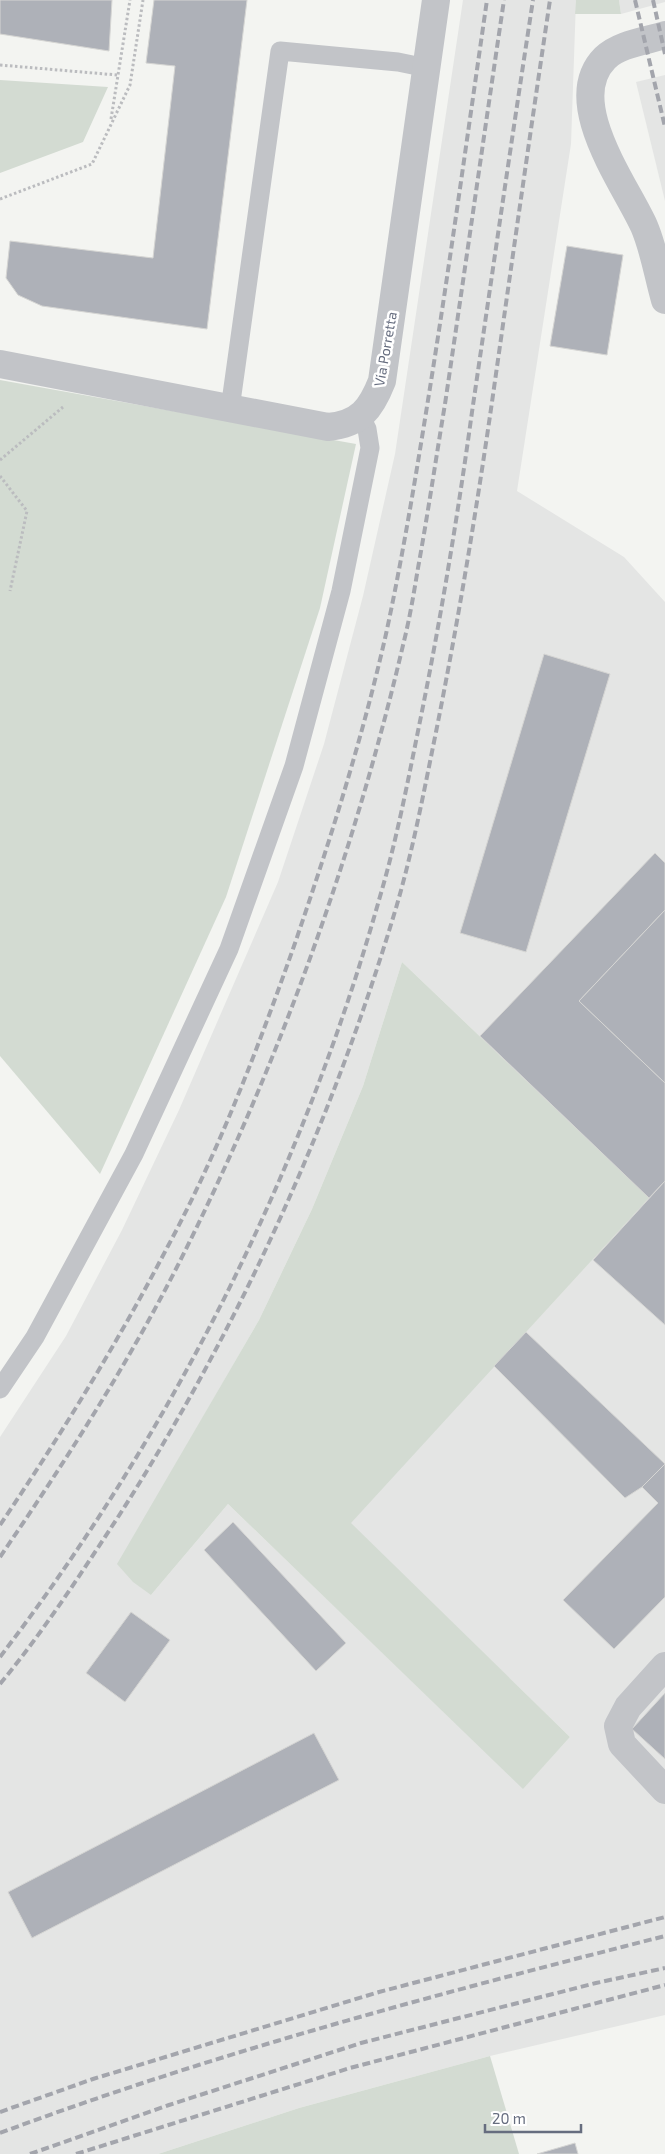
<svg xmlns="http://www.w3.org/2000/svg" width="665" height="2154" viewBox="0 0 665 2154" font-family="'Exo 2',sans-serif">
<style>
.built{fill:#e4e5e4;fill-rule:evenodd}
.green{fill:#d3dbd2}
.building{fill:#aeb1b8;stroke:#d5d5d3}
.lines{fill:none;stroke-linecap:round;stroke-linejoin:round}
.path{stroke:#bbbcbf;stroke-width:3;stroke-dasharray:2.5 2.5;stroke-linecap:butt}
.lane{stroke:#c2c4c8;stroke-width:19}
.street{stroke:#c2c4c8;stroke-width:28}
.rail{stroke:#a3a5ac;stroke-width:4;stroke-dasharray:8 4;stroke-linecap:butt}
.labels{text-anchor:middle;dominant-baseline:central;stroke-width:5;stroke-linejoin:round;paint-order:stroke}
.street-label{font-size:14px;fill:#666d7f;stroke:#fff}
</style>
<rect width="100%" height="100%" fill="#f3f4f1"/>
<g class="built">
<path d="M463,0H576L571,144L517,491L624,557L665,602V2015L490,2056L299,2108L158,2154H0V1437L66,1336L122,1230L179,1110L278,882L324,744L363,596L395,454ZM402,962L649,1198L350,1523L570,1737L523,1788L228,1504L151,1595L177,1462L259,1320L312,1209L363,1086Z"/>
<path d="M619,0H665V2L621,14Z"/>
<path d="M665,75V201L636,82Z"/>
</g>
<g class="green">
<path d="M576,0H619L621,14H575Z"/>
<path d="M0,80L108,87L83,142L0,173Z"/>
<path d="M0,380L356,444L320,608L226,897L100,1174L0,1056Z"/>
<path d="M402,962L649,1198L351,1523L570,1737L523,1789L228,1504L151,1595L133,1582L117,1564L259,1320L312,1209L363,1086Z"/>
<path d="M490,2056L519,2154H158L299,2108Z"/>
</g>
<g class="building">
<path d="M0,0H112L109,51L0,34Z"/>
<path d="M154,0H247L207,329L42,306L18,295L6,278L10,241L153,258L175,66L146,63Z"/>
<path d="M567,246L623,255L607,355L550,346Z"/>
<path d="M544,654L610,674L526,952L460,933Z"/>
<path d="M655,853L665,863V910L579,1001L665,1083V1181L649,1198L480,1036Z"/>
<path d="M665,910V1083L579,1001Z"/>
<path d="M665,1181V1325L593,1260Z"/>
<path d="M526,1332L665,1464L642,1487L625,1498L494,1366Z"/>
<path d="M665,1464V1597L614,1649L563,1600L658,1503L642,1487Z"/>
<path d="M233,1522L346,1643L316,1671L204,1550Z"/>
<path d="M131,1612L170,1640L125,1702L86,1673Z"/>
<path d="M665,1693V1759L632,1729Z"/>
<path d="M314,1733L339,1780L32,1938L8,1892Z"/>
<path d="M575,2143L578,2154H537Z"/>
</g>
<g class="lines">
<g class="path">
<path d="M0,65L117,75"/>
<path d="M111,119L130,0"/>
<path d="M0,199L92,164L130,85L143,0"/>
<path d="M0,460L63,407"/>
<path d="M0,476L27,511L10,591"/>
</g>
<g class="lane">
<path d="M230,409L280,51L398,62L427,68"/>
<path d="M0,1389L35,1337L134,1154L229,949L294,766L341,591L370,448L367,429L361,417"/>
</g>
<g class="street">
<path d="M665,35C646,41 619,44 605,58C562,101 625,184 644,226C654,249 658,276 665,300"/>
<path d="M0,364L328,427C360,424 371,409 382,381L436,0"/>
<path d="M665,1666L628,1707L618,1726L622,1744L665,1790"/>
</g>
<g class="rail">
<path d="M635,0L665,127"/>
<path d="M653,0L665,54"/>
<path d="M0,1525C61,1435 118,1342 168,1246C219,1151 258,1048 294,946C329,844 362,740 386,634C403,555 416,475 429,394C450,263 468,131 487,0"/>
<path d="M0,1557C67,1459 132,1358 185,1251C281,1058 355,851 404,641C410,617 414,592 418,568C428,513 436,458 445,404C465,269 484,135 504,0"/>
<path d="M0,1657C172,1432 302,1173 379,900C395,846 406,791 417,736C439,629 457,521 472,412C492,275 512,137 533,0"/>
<path d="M0,1684C44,1631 82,1572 120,1514C240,1326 332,1122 396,908C413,850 424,791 436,732C458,622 476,513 492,402C511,268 530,134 550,0"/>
<path d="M0,2112L93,2079L379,1992L665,1917"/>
<path d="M0,2133C217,2052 441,1993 665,1936"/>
<path d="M30,2154L169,2105L361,2043L596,1983L665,1968"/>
<path d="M76,2154L350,2068L665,1985"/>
</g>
</g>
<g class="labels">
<g class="street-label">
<text transform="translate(385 349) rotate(-80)">Via Porretta</text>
</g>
</g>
<path d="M485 2124v8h96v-8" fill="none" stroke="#666d7f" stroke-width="2.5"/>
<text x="492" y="2124" font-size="15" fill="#666d7f" stroke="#ffffff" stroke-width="4" paint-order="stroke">20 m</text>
</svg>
